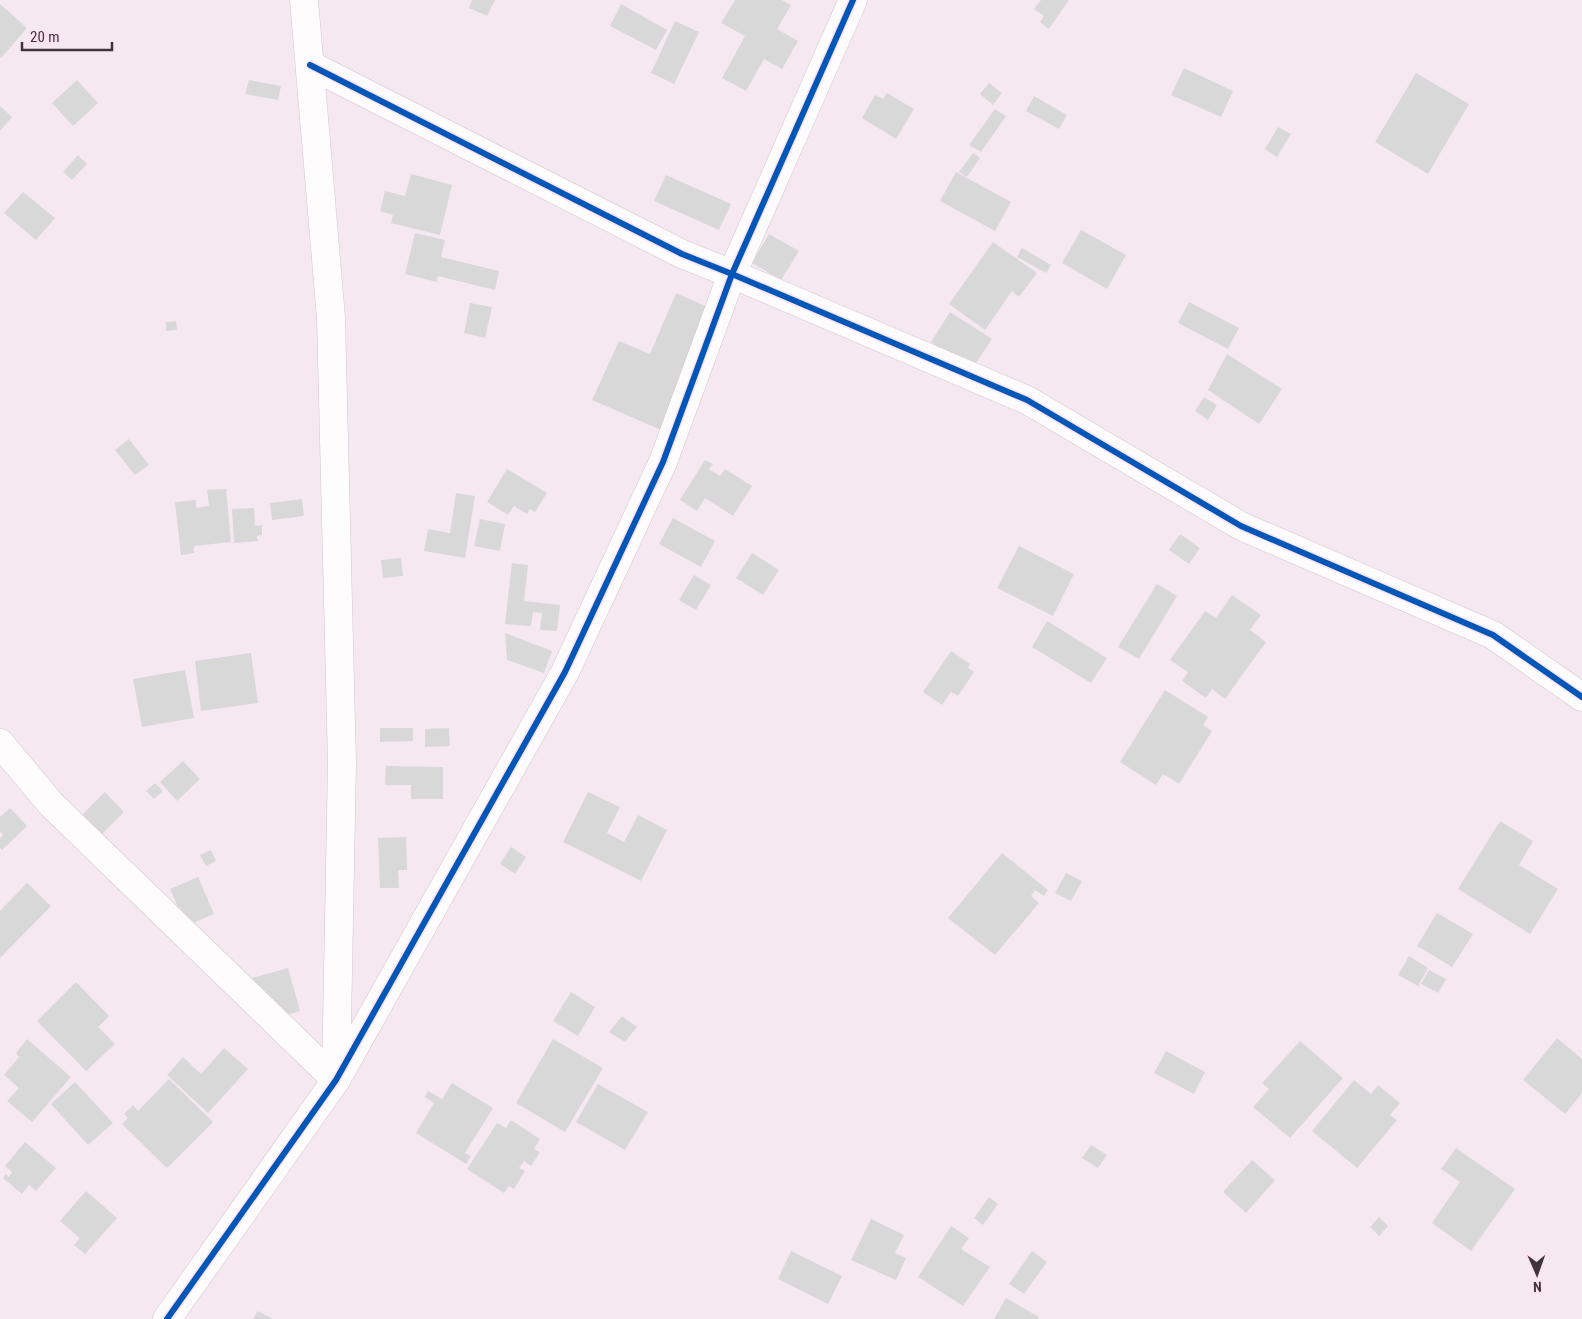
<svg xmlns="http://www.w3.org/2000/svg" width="1582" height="1319" viewBox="0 0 1582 1319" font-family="'Roboto Condensed',sans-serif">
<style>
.building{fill:#d9d8d9}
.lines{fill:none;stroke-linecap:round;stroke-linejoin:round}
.minor-casing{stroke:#d2c6ce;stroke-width:29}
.minor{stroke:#fefcfd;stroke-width:28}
.cycleway-casing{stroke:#fce2f3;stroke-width:9}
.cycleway{stroke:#0057b8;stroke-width:6}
</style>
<rect width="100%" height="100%" fill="#f6e8f1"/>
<g class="building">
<path d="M472,0H495L487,16L469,8Z"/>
<path d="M735,0H782L791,5L777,29L798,41L782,69L764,59L746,91L722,78L745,36L721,23Z"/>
<path d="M1041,0H1069L1049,29L1040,22L1044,16L1034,9Z"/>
<path d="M0,4L27,28L1,58L0,57Z"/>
<path d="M621,4L667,30L656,50L610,26Z"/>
<path d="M675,21L699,32L674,84L651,73Z"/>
<path d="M1184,68L1233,91L1221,117L1171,95Z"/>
<path d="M1416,73L1469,104L1428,174L1375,142Z"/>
<path d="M77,80L98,103L73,126L52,103Z"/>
<path d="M249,80L281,86L278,100L245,94Z"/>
<path d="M989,83L1002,93L993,105L980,94Z"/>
<path d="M887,93L914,109L896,139L862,118L875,95L883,99Z"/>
<path d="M1034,96L1067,115L1059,129L1026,111Z"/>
<path d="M0,106L12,117L0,131Z"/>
<path d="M995,109L1006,116L981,152L969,145Z"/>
<path d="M1278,127L1291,134L1277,157L1265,149Z"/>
<path d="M973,153L980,158L967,177L959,172Z"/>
<path d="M78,155L87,164L72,180L63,172Z"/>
<path d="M956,172L1011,202L995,231L940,201Z"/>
<path d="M411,174L452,185L440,235L391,223L393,215L380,211L385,191L405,196Z"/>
<path d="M666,175L731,204L719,230L654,201Z"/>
<path d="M23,192L55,218L36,240L4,213Z"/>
<path d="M1081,230L1126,255L1107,289L1062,263Z"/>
<path d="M415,233L445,240L441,257L499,271L495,290L438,276L437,282L405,274Z"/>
<path d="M769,234L799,251L781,280L752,263Z"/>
<path d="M993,242L1037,273L1019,297L1012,291L985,330L949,304Z"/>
<path d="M1022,248L1051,265L1046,273L1017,257Z"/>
<path d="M676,293L714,310L661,430L592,400L619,341L650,354Z"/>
<path d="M1189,302L1239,328L1228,349L1178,323Z"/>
<path d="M470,303L492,307L485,338L464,333Z"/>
<path d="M950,312L992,339L972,369L931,342Z"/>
<path d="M176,321L177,330L166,331V322Z"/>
<path d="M1227,354L1282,389L1259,424L1208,390Z"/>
<path d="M1204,397L1217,405L1208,420L1195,411Z"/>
<path d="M129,439L149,465L135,475L115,450Z"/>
<path d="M705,460L713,464L709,469L720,476L725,469L752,486L733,516L705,498L697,511L680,500Z"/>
<path d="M507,469L547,493L535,512L530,509L527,514L514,506L508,515L487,502Z"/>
<path d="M226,489L231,542L194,546V553L181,555L175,502L196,500V508L209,506L207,490Z"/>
<path d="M456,493L475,496L465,558L424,551L428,529L450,533Z"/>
<path d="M302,499L304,516L272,520L270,503Z"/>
<path d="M254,508L255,526L262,525V535L257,536L258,541L234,543L232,509Z"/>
<path d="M673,518L715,541L701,567L659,544Z"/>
<path d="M480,519L505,524L500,551L474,546Z"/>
<path d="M1180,534L1200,548L1189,564L1169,550Z"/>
<path d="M1019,546L1074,574L1053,616L997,588Z"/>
<path d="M752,553L779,570L763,595L736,578Z"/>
<path d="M401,558L403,576L383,578L381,560Z"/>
<path d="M512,563L528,565L524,601L560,605L557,631L540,630L542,613L533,612L531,626L505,624Z"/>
<path d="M694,575L711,585L696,610L679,600Z"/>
<path d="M1157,584L1177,596L1139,659L1118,647Z"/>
<path d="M1232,595L1261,615L1250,630L1266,642L1225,699L1212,689L1206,698L1182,681L1188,672L1170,660L1205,611L1216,618Z"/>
<path d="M1047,621L1107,658L1091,683L1032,647Z"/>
<path d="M505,633L552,651L544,673L507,660Z"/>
<path d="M951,651L970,664L968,668L974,672L958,696L951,692L942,705L923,692Z"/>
<path d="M251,653L258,703L201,711L195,661Z"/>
<path d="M185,670L194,718L142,727L133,679Z"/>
<path d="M1165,690L1208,717L1203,725L1212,731L1179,784L1163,774L1156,785L1120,762Z"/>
<path d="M380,728H413V741L380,742Z"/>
<path d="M449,728L450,746L425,747V729Z"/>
<path d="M183,761L200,779L177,801L160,782Z"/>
<path d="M386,766L443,767V799H411V785H385Z"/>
<path d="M155,783L163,791L154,799L146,791Z"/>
<path d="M105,792L124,812L101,835L82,815Z"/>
<path d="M588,792L620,807L607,833L624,842L638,815L667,830L641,881L563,842Z"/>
<path d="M10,808L27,826L2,850L0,848V838L3,835L0,831V817Z"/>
<path d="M1500,821L1533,841L1519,865L1558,889L1530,934L1458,889Z"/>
<path d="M406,837L407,870H398L399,888H380L378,838Z"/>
<path d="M511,847L526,857L515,874L500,864Z"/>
<path d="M211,850L216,861L206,866L200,855Z"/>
<path d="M1002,853L1048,890L1044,896L1035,890L1031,896L1039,903L995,955L948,918Z"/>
<path d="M1066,873L1082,881L1071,901L1055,893Z"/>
<path d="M198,877L214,914L186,926L170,889Z"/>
<path d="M27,883L51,906L0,958V911Z"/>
<path d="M1437,913L1473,934L1452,967L1417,946Z"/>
<path d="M1409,956L1428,968L1418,986L1398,975Z"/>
<path d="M288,968L300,1011L280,1017L259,1000L252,978Z"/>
<path d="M1429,970L1446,979L1438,993L1421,984Z"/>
<path d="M76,982L109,1016L98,1027L115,1044L86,1071L37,1021Z"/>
<path d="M571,992L595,1007L578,1036L553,1021Z"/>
<path d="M622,1016L637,1027L625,1042L609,1032Z"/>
<path d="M1557,1038L1582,1059V1093L1565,1114L1523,1080Z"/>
<path d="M27,1039L71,1077L32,1122L7,1101L19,1088L4,1075L19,1057L16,1053Z"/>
<path d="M553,1039L603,1068L565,1132L516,1103Z"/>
<path d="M1300,1041L1343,1078L1290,1138L1253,1107L1269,1089L1262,1083Z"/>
<path d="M224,1048L248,1069L208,1113L167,1075L183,1057L201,1074Z"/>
<path d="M1166,1051L1205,1072L1194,1094L1154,1073Z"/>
<path d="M169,1079L213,1122L167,1168L122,1124L128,1118L124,1114L133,1105L138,1111Z"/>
<path d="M1354,1080L1371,1094L1378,1085L1400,1103L1390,1115L1397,1120L1357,1168L1312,1131Z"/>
<path d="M75,1082L113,1123L88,1145L51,1104Z"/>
<path d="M452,1083L493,1108L465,1153L471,1156L466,1164L416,1133L434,1103L425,1097L428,1091L442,1099Z"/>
<path d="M598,1084L648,1112L625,1150L576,1122Z"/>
<path d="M511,1120L540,1139L534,1149L540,1152L531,1166L524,1161L519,1168L525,1171L514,1189L509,1186L504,1193L467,1169L497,1123L506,1128Z"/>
<path d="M25,1142L56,1168L36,1191L29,1185L22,1194L3,1178L6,1174L9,1177L12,1172L5,1166Z"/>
<path d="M1091,1145L1107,1155L1098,1168L1082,1158Z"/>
<path d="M1456,1148L1515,1189L1471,1251L1432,1223L1460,1182L1441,1169Z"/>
<path d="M1252,1160L1275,1180L1246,1213L1223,1192Z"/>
<path d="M86,1191L117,1218L85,1254L74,1245L80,1238L60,1221Z"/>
<path d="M989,1197L998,1204L983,1225L974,1218Z"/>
<path d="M1379,1217L1388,1226L1379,1236L1370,1227Z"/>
<path d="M871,1219L904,1235L895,1253L906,1258L896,1280L851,1260Z"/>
<path d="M951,1226L969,1238L961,1249L990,1267L963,1306L918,1277Z"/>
<path d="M791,1251L842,1276L828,1304L778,1279Z"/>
<path d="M1032,1251L1047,1262L1024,1294L1009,1284Z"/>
<path d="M1006,1298L1039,1317L1038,1319H994Z"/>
<path d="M258,1311L273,1319H253Z"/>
</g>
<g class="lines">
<defs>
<g id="minor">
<path d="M304,0L331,318L342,763L336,1076"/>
<path d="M310,65L682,254L732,274L1027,400L1241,526L1493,635L1582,697"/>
<path d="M0,743L51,804L336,1080"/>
<path d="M167,1319L336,1080L565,672L663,462L732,274L853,0"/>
</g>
</defs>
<use href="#minor" class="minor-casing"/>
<use href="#minor" class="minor"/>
<defs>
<g id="cycleway">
<path d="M310,65L682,254L732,274L1027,400L1241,526L1493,635L1582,697"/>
<path d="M167,1319L336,1080L565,672L663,462L732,274L853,0"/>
</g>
</defs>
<use href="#cycleway" class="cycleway-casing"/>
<use href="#cycleway" class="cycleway"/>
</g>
<g transform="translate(1537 1274) rotate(178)" stroke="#fce2f3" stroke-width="4" paint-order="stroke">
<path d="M0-4L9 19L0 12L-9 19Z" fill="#3e343a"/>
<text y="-8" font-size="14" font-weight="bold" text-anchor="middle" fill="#3e343a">N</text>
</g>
<path d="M22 42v8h90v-8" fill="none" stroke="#3e343a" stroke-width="2.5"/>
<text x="30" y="42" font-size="15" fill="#3e343a" stroke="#fce2f3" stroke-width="4" paint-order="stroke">20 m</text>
</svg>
